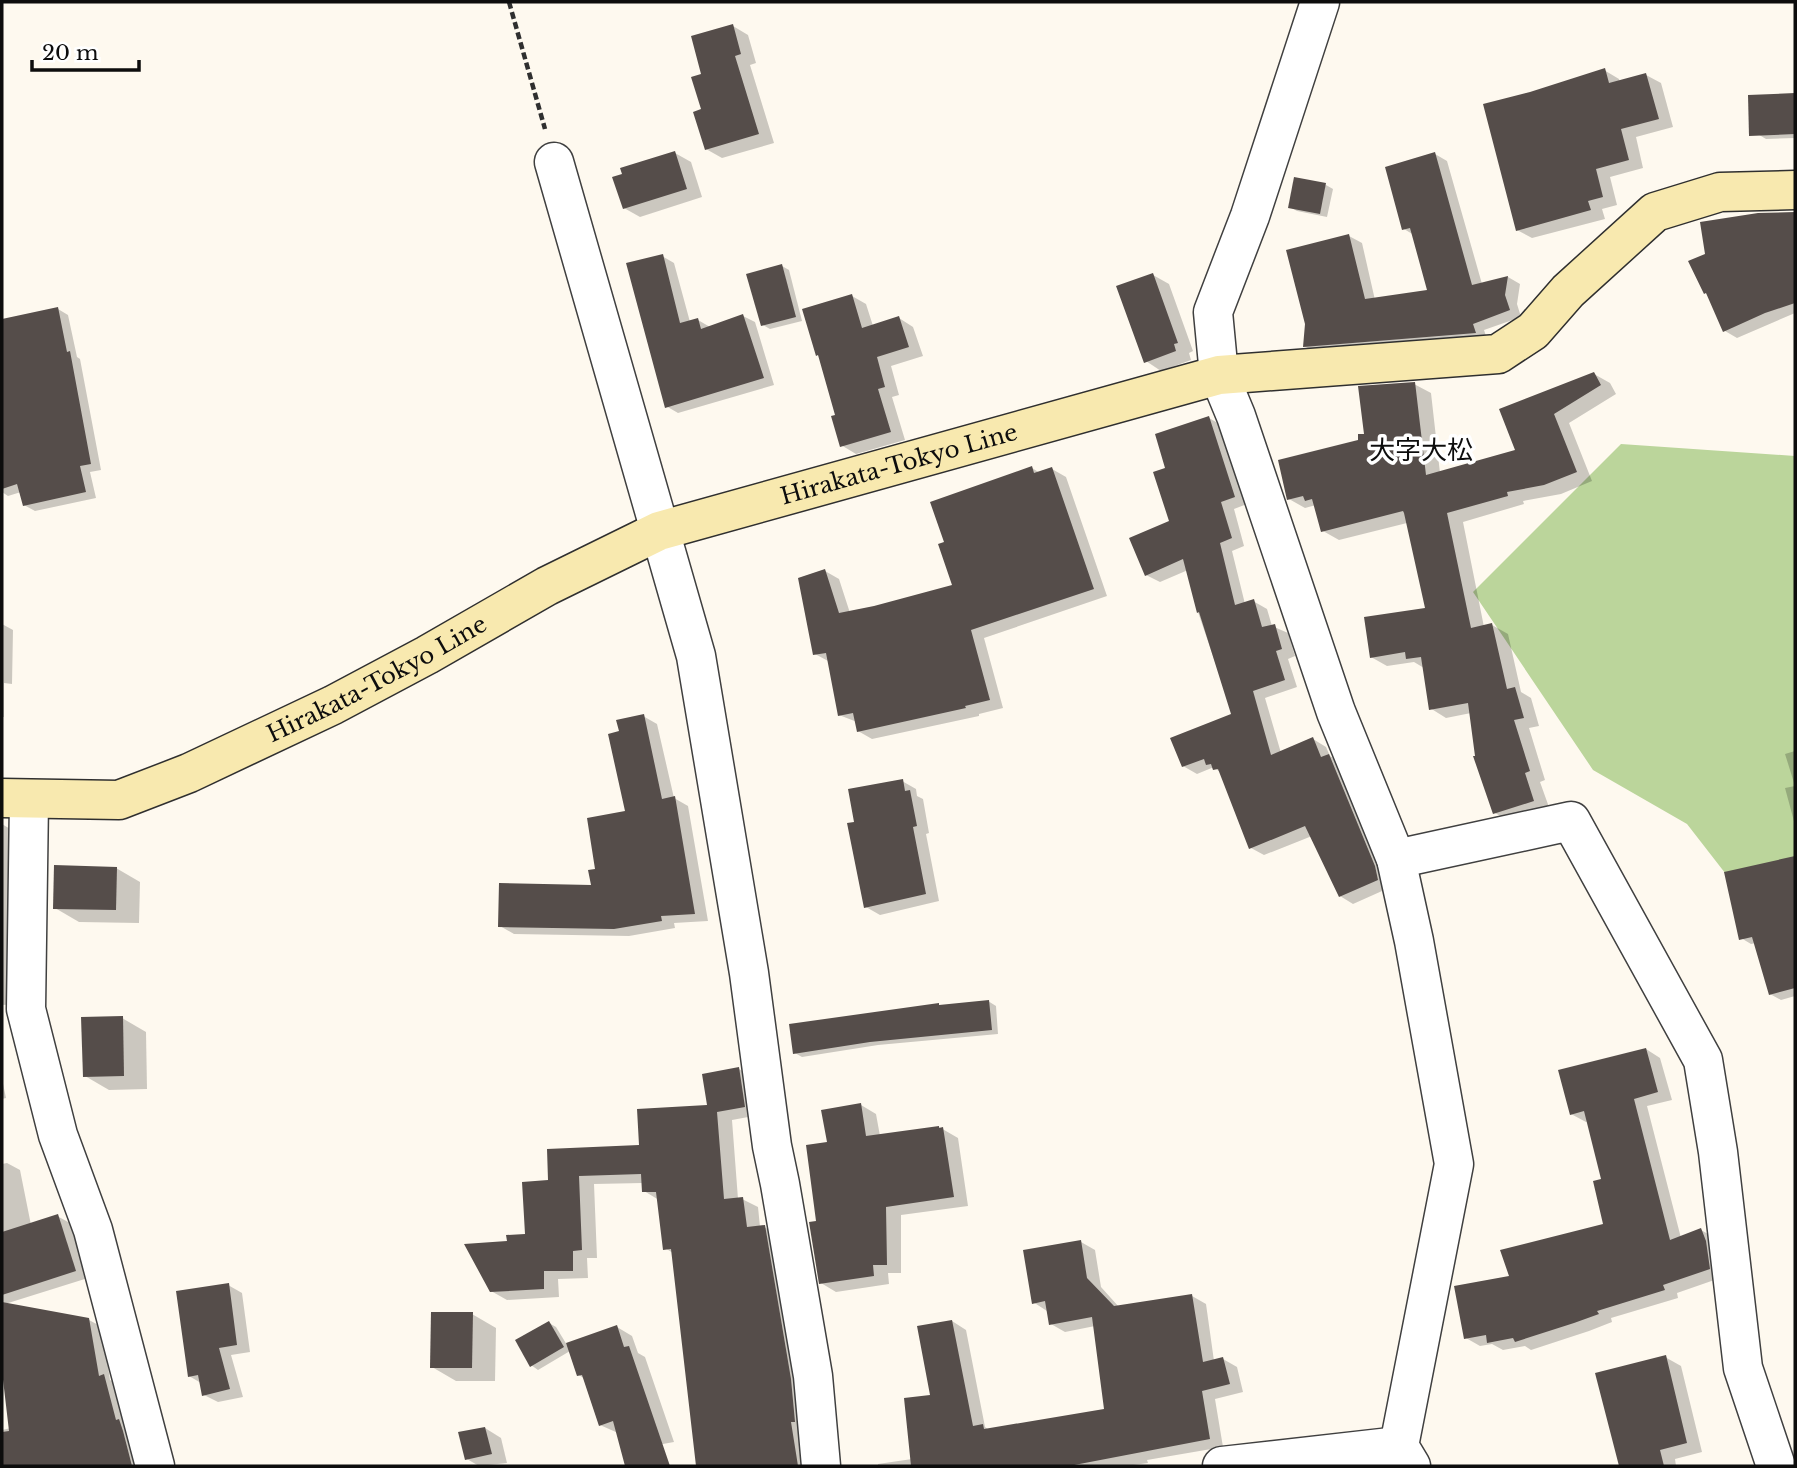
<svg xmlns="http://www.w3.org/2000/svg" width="1797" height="1468" viewBox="0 0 1797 1468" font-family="'Libre Baskerville','Noto Sans JP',serif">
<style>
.forest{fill:#bbd59b}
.shadow{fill:#0003}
.building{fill:#554d4a}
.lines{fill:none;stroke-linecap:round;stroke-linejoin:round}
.minor-casing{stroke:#404040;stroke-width:41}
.secondary-casing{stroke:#2f2f2f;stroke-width:41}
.path{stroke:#2f2f2f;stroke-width:4.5;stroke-dasharray:7 3.5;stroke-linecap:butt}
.minor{stroke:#fff;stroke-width:38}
.secondary{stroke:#f8e9af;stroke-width:38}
.labels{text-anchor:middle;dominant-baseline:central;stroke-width:7;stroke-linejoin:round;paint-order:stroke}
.street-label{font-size:23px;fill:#0d0d0d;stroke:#fff}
.quarter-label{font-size:26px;fill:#0d0d0d;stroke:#fff}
</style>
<rect width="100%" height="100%" fill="#fef9ef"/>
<path class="forest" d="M1621,444L1795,456V963L1687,824L1593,770L1473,592Z"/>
<g class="shadow">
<path d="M733,26L748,35L756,63L750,65L774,143L722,158L706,149L704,110Z"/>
<path d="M1604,70L1619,79L1620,82L1646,75L1661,83L1673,127L1636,137L1643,168L1610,177L1617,205L1602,209L1605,219L1532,238L1517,230Z"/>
<path d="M1795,95V138L1766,139L1751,130L1749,97Z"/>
<path d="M675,153L691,162L702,197L640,217L624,208Z"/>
<path d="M1435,154L1447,161L1482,284L1508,277L1520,284L1517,304L1521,317L1484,330L1487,339L1317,353L1304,346L1349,236L1362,243L1375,300L1429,291L1414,235L1404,229Z"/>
<path d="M1326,185L1333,189L1327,217L1297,211L1290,207Z"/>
<path d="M1795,214V313L1737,338L1725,331L1709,295L1706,293L1707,255L1758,215Z"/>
<path d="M662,256L674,263L690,322L698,320L710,327L743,316L755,322L774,385L678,413L666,406Z"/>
<path d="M782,266L789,270L802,321L770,329L763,325Z"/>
<path d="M1153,275L1169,284L1193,351L1189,353L1191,360L1161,371L1146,361Z"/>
<path d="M852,296L866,304L873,326L899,318L913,327L923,356L891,366L899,395L892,397L905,440L856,454L841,445L837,416L821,357L818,355Z"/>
<path d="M58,309L68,315L77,357L80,359L101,470L90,472L96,498L35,511L24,505L21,492L8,496L2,492V341L9,340Z"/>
<path d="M1594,374L1610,383L1616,394L1569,423L1592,481L1561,494L1523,501L1524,504L1463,522L1484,627L1492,625L1508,634L1521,692L1531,698L1539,726L1529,728L1545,780L1540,782L1550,810L1511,822L1495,813L1471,713L1446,718L1430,708L1424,668L1414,662L1387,666L1371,657L1427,609L1407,523L1339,540L1323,531L1316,505L1305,508L1289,499L1360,441L1414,384L1431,393L1440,473L1518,451L1502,410Z"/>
<path d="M1209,418L1223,426L1247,504L1234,509L1244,546L1232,551L1245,604L1253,601L1267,609L1272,626L1288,633L1295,656L1288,659L1297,687L1265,698L1281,753L1313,739L1326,747L1330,756L1342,763L1391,887L1353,904L1340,896L1312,836L1264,855L1251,848L1221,773L1214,767L1197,774L1183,766L1233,715L1198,612L1188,570L1160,582L1146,575L1171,522L1168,469Z"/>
<path d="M1032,468L1040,473L1052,469L1066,477L1107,596L984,638L1003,708L979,714V716L872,739L858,731L857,722L839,715L830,662L815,654L825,571L839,579L850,613L954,586L946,543Z"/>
<path d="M2,624L13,630L12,684L4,683V717H2Z"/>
<path d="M643,716L657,724L674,798L688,806L708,921L674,923L675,928L629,936L514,934L500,926L593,887L597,871L627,812L621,733Z"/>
<path d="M1795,751V825L1785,788L1795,786L1785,754Z"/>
<path d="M902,781L916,789L917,796L923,799L929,833L926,834L939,901L880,915L866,907L856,823Z"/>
<path d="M2,824L20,835L19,1004L2,1005Z"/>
<path d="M1787,860L1795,865V996L1781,1000L1770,994L1756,943L1751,944L1741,938Z"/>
<path d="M116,868L140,882L139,923L79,922L55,908Z"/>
<path d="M988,1001L996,1006L998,1034L878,1045L802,1057L795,1053L939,1005L943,1006Z"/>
<path d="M122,1018L146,1032L147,1089L109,1090L85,1076Z"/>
<path d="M1646,1049L1660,1058L1672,1100L1647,1106L1681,1238L1701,1230L1715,1238L1723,1277L1677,1293L1678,1298L1611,1318L1612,1322L1589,1331L1531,1350L1525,1346L1503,1350L1492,1344L1480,1346L1466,1338L1511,1277L1605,1226L1603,1180L1589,1121L1586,1122L1571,1114Z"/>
<path d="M739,1069L754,1078L759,1115L732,1120L738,1199H742L758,1207L760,1227H764L780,1236L811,1466H697L673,1253L665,1248L659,1200L644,1191L643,1183L594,1184L597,1258H587L588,1278L558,1279L559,1297L507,1300L491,1291L508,1243L527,1236L550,1182L641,1147L709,1107Z"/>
<path d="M2,1079L6,1098L2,1099Z"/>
<path d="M861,1105L876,1114L880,1136L939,1127L958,1138L968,1206L901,1215V1273H888L889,1284L836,1292L821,1283L818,1223L829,1143Z"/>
<path d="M7,1163L20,1170L31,1225L57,1216L70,1223L88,1278L5,1304L89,1320L102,1327L110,1380L117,1384L142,1466H2V1430L11,1428L2,1357V1164Z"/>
<path d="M1081,1242L1095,1250L1101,1287L1119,1307L1192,1296L1206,1304L1214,1361L1223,1359L1237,1367L1243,1392L1215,1399L1223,1447L1147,1460L1148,1463L1126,1466H878V1464L912,1459L933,1396L952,1321L966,1330L985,1427L989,1430L1106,1411L1095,1326L1065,1332L1051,1324L1047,1311L1033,1302Z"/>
<path d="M228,1285L242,1293L250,1352L231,1355L243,1397L218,1402L204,1395L201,1383L189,1376Z"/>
<path d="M472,1314L496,1328L495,1381H456L432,1367Z"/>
<path d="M549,1323L556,1327L567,1345L617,1327L632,1336L638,1353L645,1357L674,1442L635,1449L618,1433L600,1425L585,1379L579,1375L570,1351L538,1370L531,1365Z"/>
<path d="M1665,1357L1681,1366L1702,1452L1675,1459L1676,1466H1621L1598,1375Z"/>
<path d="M485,1428L501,1438L507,1463L479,1466L467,1459Z"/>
</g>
<g class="building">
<path d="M733,24L741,54L735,56L759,134L705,150L693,112L701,109L691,77L701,74L691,36Z"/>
<path d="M1605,68L1609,83L1646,73L1659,119L1621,129L1629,160L1596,169L1603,197L1588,201L1591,210L1516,231L1483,104L1530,92Z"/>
<path d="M1795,93V134L1749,136L1748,95Z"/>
<path d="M675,151L687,189L623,209L612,177L622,174L620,168Z"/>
<path d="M1435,152L1472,285L1508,276L1505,295L1510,310L1473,324L1476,333L1303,347L1305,324L1286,250L1349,234L1365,299L1427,290L1410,228L1402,230L1385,167Z"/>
<path d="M1294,177L1326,183L1320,214L1288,208Z"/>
<path d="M1795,212V303L1765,313L1723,332L1706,293L1704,294L1688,261L1705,254L1700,222L1758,213Z"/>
<path d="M663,254L680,323L698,318L701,329L743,314L764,378L665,408L626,263Z"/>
<path d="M782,264L796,317L761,326L746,274Z"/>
<path d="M1153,273L1178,343L1174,344L1176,351L1144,363L1116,286Z"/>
<path d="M852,294L862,328L899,316L909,347L877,357L885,387L878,389L891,432L840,447L831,416L835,415L818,355L816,356L802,309Z"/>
<path d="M58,307L67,352L70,351L91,464L80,466L86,492L23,506L17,484L2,489V319Z"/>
<path d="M1594,372L1601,385L1554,414L1577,472L1544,485L1507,492L1508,496L1447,513L1471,628L1492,623L1507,689L1515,687L1524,718L1514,720L1530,771L1525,773L1534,801L1493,814L1473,756H1475L1468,703L1429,710L1421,657L1406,659L1405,652L1370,658L1364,617L1425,608L1404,513L1403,511L1321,532L1312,499L1305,501L1303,496L1287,500L1278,460L1358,440V434H1364L1358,386L1415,382L1426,475L1515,450L1499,409Z"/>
<path d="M1209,416L1235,497L1221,502L1232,538L1220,543L1235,605L1254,599L1262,627L1275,624L1282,649L1276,651L1285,680L1253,691L1271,755L1313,737L1321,757L1329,754L1375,866L1378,880L1339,897L1305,826L1249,849L1218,769L1213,770L1211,764L1206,765L1204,759L1182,767L1170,738L1231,714L1199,612L1197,613L1183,559L1145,576L1129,538L1169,521L1153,472L1165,468L1155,434Z"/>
<path d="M1032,466L1034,473L1052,467L1094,589L971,630L990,700L965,706L966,708L857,732L853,713L838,716L826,653L813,655L798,578L825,569L839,613L874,606L952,585L938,544L944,542L930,502Z"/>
<path d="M644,714L662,799L675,796L695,914L661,916L662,921L614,929L498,927L499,883L591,885L588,870L595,869L587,818L625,811L608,734L619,731L616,720Z"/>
<path d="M903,779L905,791L910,790L917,826L913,827L926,894L864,908L847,823L854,822L848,789Z"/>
<path d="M1795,856V988L1769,995L1752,937L1739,940L1724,872Z"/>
<path d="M54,865L117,867L116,910L53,909Z"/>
<path d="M989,1000L992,1030L870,1042L793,1054L789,1024L939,1003V1005Z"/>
<path d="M123,1016L124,1076L83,1077L81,1017Z"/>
<path d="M1646,1048L1658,1092L1634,1099L1670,1240L1701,1228L1706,1241L1710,1269L1663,1285L1665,1290L1597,1311L1599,1314L1574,1323L1515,1342L1513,1338L1487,1343L1486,1335L1464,1339L1454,1286L1509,1276L1500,1250L1603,1224L1593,1181L1601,1179L1584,1111L1570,1115L1558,1070Z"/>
<path d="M739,1067L745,1107L717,1112L724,1199L743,1197L747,1227L765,1225L791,1379L795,1422H791L798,1466H696L671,1249L663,1250L656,1192H642L641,1174L579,1176L582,1250L573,1251V1271H544V1289L490,1292L464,1244L507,1241L506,1235L525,1234L522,1182L548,1180L547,1149L639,1145L637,1109L707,1105L702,1074Z"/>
<path d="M861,1103L866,1136L939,1126V1128L943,1127L954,1197L886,1207L887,1265H873L874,1276L819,1284L809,1222L816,1221L806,1145L827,1142L821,1110Z"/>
<path d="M58,1214L76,1271L2,1295V1232Z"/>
<path d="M1081,1240L1087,1278L1114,1306L1192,1294L1203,1362L1223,1357L1230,1384L1202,1391L1210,1439L1069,1466H911L904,1398L930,1395L917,1326L952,1320L973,1426L983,1424L984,1429L1104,1409L1092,1317L1049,1325L1045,1301L1032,1304L1023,1250Z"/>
<path d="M229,1283L237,1345L219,1348L230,1389L202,1396L198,1375L188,1377L176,1291Z"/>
<path d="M2,1302L89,1318L99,1376L104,1374L116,1420L119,1419L123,1431L132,1466H2V1432L9,1431L2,1371Z"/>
<path d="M431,1312H473L472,1368H430Z"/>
<path d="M549,1321L564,1347L530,1367L515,1340Z"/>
<path d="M617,1325L624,1347L629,1346L670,1466H625L613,1421L599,1426L582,1375L577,1376L566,1343Z"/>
<path d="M1666,1355L1687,1443L1660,1450L1664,1466H1619L1595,1373Z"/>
<path d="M485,1427L492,1454L465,1460L458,1432Z"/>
</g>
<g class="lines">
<defs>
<g id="minor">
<path d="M1320,2L1250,216L1213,312L1219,375L1236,416L1336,712L1396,859L1414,941L1454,1164L1399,1446L1411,1466"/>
<path d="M554,162L696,656L749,973L772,1146L780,1184L813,1376L821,1466"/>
<path d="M29,800L26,1009L58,1135L93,1230L155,1466"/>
<path d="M1396,859L1571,821L1703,1060L1718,1152L1743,1368L1776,1466"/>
<path d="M1222,1466L1399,1446"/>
</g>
<g id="secondary">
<path id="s1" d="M2,798L119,800L189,773L333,705L427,655L547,586L659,531L1219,375L1498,354L1533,331L1568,291L1655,212L1720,192L1795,190"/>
</g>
</defs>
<use href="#minor" class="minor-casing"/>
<use href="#secondary" class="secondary-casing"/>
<path class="path" d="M509,2L545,129"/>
<use href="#minor" class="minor"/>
<use href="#secondary" class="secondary"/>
</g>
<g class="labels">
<g class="street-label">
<text stroke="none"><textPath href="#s1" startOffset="970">Hirakata-Tokyo Line</textPath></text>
<text stroke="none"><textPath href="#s1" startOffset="402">Hirakata-Tokyo Line</textPath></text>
</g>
<g class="quarter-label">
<text x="1421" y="450">大字大松</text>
</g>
</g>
<rect width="1797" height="1468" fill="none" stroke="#0d0d0d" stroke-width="7"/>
<path d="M32 60v10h107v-10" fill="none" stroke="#0d0d0d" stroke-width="3.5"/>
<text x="42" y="60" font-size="21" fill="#0d0d0d" stroke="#ffffff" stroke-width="5" paint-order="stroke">20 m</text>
</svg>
